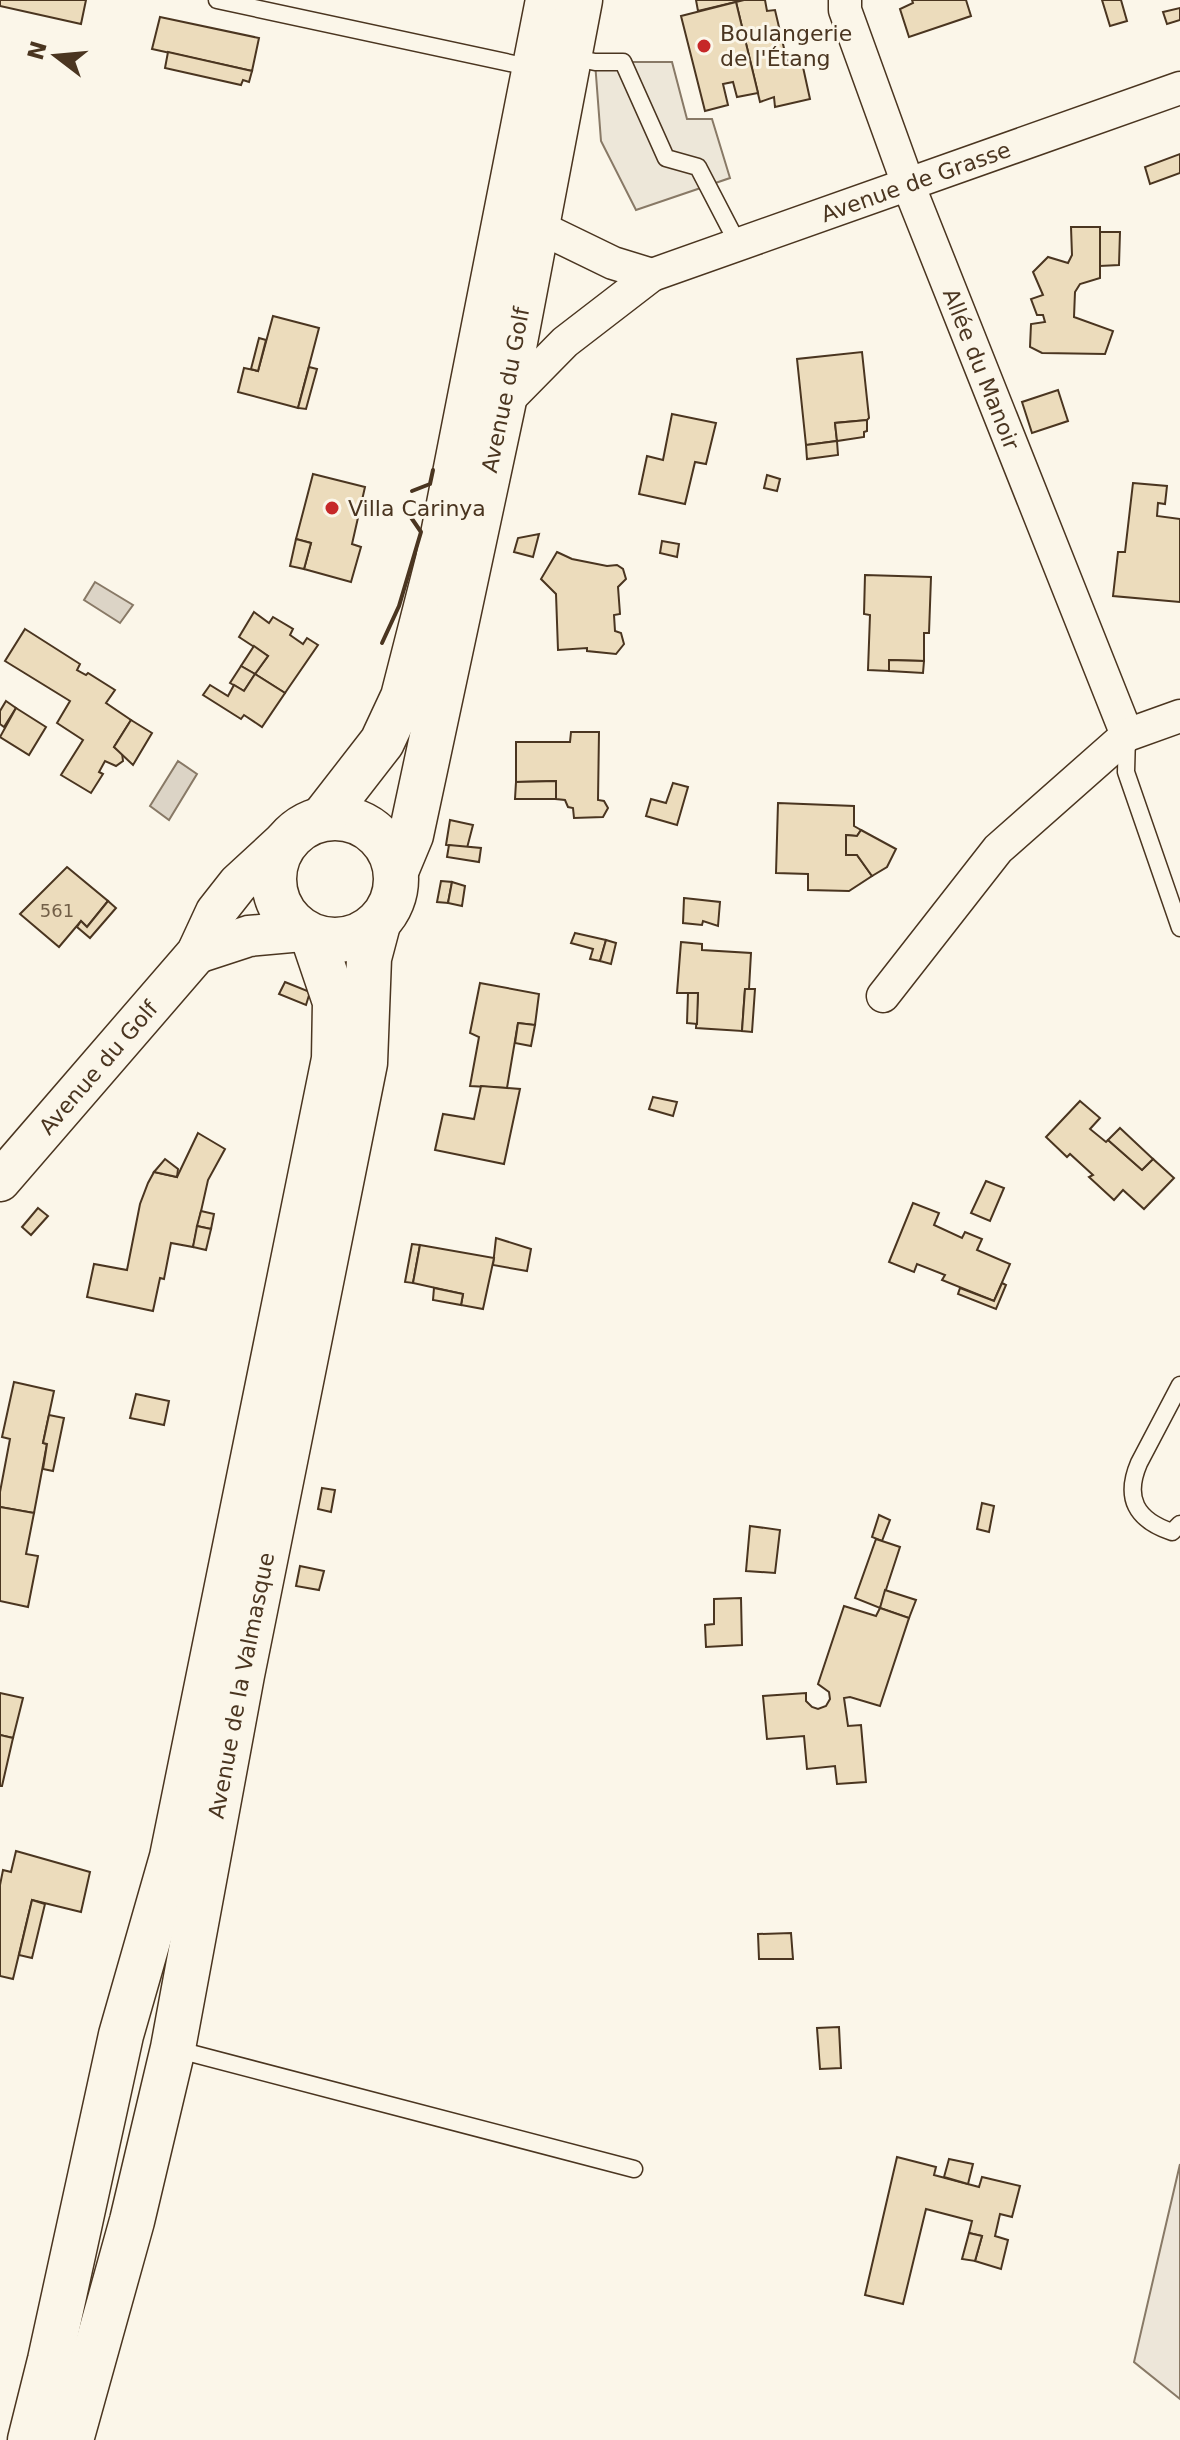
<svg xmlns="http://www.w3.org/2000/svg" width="1180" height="2440" viewBox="0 0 1180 2440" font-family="'DejaVu Sans',sans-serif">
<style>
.green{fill:#ede6d9;stroke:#887966;stroke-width:2}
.parking{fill:#ede7d9;stroke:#887966;stroke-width:2}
.water{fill:#dcd4c6;stroke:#887966;stroke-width:2}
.building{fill:#ecdcbc;stroke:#4a3520;stroke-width:2}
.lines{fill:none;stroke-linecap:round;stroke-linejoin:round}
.service-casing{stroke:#4a3520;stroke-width:19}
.minor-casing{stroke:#4a3520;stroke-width:35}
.tertiary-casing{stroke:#4a3520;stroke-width:43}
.primary-casing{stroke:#4a3520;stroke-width:47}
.service{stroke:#fbf6e9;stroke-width:16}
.minor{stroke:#fbf6e9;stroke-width:32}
.tertiary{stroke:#fbf6e9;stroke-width:40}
.primary{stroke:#fbf6e9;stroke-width:44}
.wall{stroke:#4a3520;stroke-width:4}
.poi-dot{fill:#c62828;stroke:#fbf6e9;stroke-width:3}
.labels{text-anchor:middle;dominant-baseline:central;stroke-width:6;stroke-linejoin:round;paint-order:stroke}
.number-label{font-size:18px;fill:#725f47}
.poi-label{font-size:22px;fill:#4a3520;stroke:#fbf6e9;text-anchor:start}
.street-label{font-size:22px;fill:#4a3520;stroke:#fbf6e9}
</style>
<rect width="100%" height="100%" fill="#fbf6e9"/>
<path class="green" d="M1180,2164V2399L1134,2362Z"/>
<path class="parking" d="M595,62H672L687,119H712L730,178L636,210L601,141Z"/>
<g class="water">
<path d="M95,582L133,605L120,623L84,600Z"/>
<path d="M178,761L197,774L169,820L150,806Z"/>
</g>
<g class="building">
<path d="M0,0H86L81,24L0,6Z"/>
<path d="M696,0H744L698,11Z"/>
<path d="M744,0H765L767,11L775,10L787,61L801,58L810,99L775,107L774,97L760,102L736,2Z"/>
<path d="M912,0H966L971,16L909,37L900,9L913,3Z"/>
<path d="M1102,0H1121L1127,21L1110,26Z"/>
<path d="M736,2L758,93L737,97L733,82L723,84L728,105L705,111L681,16Z"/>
<path d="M1180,8V20L1167,24L1163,12Z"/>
<path d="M160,17L259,38L252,71L152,49Z"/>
<path d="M168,52L252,71L249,82L243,80L241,85L165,68Z"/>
<path d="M1180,154V173L1150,184L1145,167Z"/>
<path d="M1071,227H1100V278L1080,284L1075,292L1074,317L1113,331L1105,354L1042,353L1030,347L1031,324L1045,322L1043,315H1037L1031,299L1043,295L1033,272L1048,257L1068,263L1072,255Z"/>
<path d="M1100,232H1120L1119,265L1100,266Z"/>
<path d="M273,316L319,328L298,408L238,392L244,368L258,371Z"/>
<path d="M259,338L266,340L258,371L251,369Z"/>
<path d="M862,352L869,418L867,420L835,423L837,441L806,445L797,359Z"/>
<path d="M309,367L317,369L306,409L298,408Z"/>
<path d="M1058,390L1068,421L1032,433L1022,402Z"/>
<path d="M672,414L716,423L706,464L695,462L685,504L639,494L647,456L663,460Z"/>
<path d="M867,420V431L864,432V437L837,441L835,423Z"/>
<path d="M837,441L838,455L807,459L806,445Z"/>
<path d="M313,474L365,487L352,544L361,547L351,582L304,569L311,543L296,539Z"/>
<path d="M767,475L780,479L777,491L764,488Z"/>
<path d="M1133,483L1167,486L1165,504L1158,503L1157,516L1180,519V602L1113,596L1118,552H1125Z"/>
<path d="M539,534L533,557L514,552L518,538Z"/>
<path d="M296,539L311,543L304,569L290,566Z"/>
<path d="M662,541L679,544L677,557L660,553Z"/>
<path d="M557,552L572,559L607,566L617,565L623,569L626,579L618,587L620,614L614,615L615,631L621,633L624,644L616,654L587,651V648L558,650L556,594L541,579Z"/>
<path d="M865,575L931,577L929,633H924V661L889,660V671L868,670L870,615L864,614Z"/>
<path d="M254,612L269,623L273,617L293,629L290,635L303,644L307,638L318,645L285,693L255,674L268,656L239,637Z"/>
<path d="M25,629L80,664L77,670L86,675L88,673L115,690L106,703L131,720L114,747L122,753L123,761L116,766L105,761L99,772L103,774L91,793L61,775L83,740L57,723L70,701L5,661Z"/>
<path d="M254,646L268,656L255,674L241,666Z"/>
<path d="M889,660L924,661L923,673L889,671Z"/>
<path d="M241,666L255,674L244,691L230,683Z"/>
<path d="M255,674L285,693L262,727L244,715L241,719L203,695L210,685L228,696L234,685L244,691Z"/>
<path d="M6,701L16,708L4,727L0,724V711Z"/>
<path d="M16,708L46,727L29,755L0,737Z"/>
<path d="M131,720L152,733L133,765L114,747Z"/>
<path d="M571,732H599L598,800L604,801L608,808L603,817L574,818L573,808L568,807L565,800L556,799V781L516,782V742H570Z"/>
<path d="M556,781V799H515L516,782Z"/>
<path d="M673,783L688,787L677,825L646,816L651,799L666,803Z"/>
<path d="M778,803L854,806V826L861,830L857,836L846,835V855H857L872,876L849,891L808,890V874L776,873Z"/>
<path d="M450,820L473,825L467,848L446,845Z"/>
<path d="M861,830L896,849L887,867L872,876L857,855H846V835L857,836Z"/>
<path d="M449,845L481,848L479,862L447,857Z"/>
<path d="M67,867L108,901L87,927L81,921L59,947L20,914Z"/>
<path d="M441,881L452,882L448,903L437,902Z"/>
<path d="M452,882L465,886L462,906L448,903Z"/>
<path d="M684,898L720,902L718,926L703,921L702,925L683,923Z"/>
<path d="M108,901L116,908L90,938L77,927L81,921L87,927Z"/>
<path d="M575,933L606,940L600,961L590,959L593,949L571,943Z"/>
<path d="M606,940L616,943L611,964L600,961Z"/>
<path d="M681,942L702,944V950L751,953L749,989H745L742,1031L696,1028L698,993H677Z"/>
<path d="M285,982L310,992L306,1005L279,994Z"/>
<path d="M480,983L539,994L535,1025L518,1023L507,1088L470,1086L479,1037L470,1033Z"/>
<path d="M745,989H755L752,1032L742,1031Z"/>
<path d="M688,993H698L697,1024L687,1023Z"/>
<path d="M518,1023L535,1025L531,1046L515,1043Z"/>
<path d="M481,1086L520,1089L504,1164L435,1150L443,1114L474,1119Z"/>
<path d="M653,1097L677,1102L673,1116L649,1109Z"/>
<path d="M1080,1101L1100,1118L1090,1129L1106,1142L1108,1140L1142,1170L1153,1159L1174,1178L1144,1209L1123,1190L1114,1200L1089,1177L1093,1175L1070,1154L1067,1157L1046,1137Z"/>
<path d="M1120,1128L1153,1159L1142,1170L1108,1140Z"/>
<path d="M198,1133L225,1149L208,1180L193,1247L171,1243L164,1279L160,1278L153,1311L87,1297L94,1264L127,1270L140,1204L148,1183L154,1172L177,1177Z"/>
<path d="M165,1159L178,1169L177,1177L154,1172Z"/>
<path d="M986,1181L1004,1188L990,1221L971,1213Z"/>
<path d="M913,1203L939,1213L934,1225L962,1238L965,1232L982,1239L977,1250L1010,1264L994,1301L942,1280L945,1275L917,1264L914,1272L889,1262Z"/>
<path d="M38,1208L48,1216L31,1235L22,1227Z"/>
<path d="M201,1211L214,1214L211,1229L197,1226Z"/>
<path d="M197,1226L211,1229L206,1250L193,1247Z"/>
<path d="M496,1238L531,1249L527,1271L493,1265Z"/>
<path d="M412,1244L420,1245L413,1283L405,1282Z"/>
<path d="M420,1245L494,1258L483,1309L461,1305L463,1294L413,1283Z"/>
<path d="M1002,1283L1006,1285L996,1309L958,1294L960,1288L994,1301Z"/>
<path d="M434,1288L463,1294L461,1305L433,1300Z"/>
<path d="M14,1382L54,1391L43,1443L47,1444L34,1513L0,1507V1492L10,1439L2,1437Z"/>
<path d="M136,1394L169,1401L164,1425L130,1418Z"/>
<path d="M49,1415L64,1418L53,1471L43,1469L47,1444L43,1443Z"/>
<path d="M322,1488L335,1490L331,1512L318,1509Z"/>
<path d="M982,1503L994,1506L989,1532L977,1529Z"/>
<path d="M0,1507L34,1513L26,1554L38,1556L28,1607L0,1601Z"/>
<path d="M879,1515L890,1520L882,1541L872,1537Z"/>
<path d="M750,1526L780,1530L775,1573L746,1571Z"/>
<path d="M876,1539L900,1547L880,1608L855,1598Z"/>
<path d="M300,1566L324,1571L319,1590L296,1586Z"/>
<path d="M885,1590L916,1600L909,1618L880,1608Z"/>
<path d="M741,1598L742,1645L706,1647L705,1625L714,1624V1599Z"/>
<path d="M844,1606L876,1616L880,1608L909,1618L880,1706L850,1697L844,1698L848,1726L861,1725L866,1782L837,1784L835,1766L807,1769L804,1736L767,1739L763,1696L806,1693V1701L812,1707L818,1709L826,1706L830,1699L829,1692L818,1684Z"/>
<path d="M0,1693L23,1698L13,1738L0,1735Z"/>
<path d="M0,1735L13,1738L2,1786H0Z"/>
<path d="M16,1851L90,1872L81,1912L32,1900L13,1979L0,1976V1885L3,1870L11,1872Z"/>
<path d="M32,1900L45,1904L32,1958L19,1955Z"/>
<path d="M791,1933L793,1959H759L758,1934Z"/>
<path d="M839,2027L841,2068L820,2069L817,2028Z"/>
<path d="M897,2157L936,2167L934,2175L979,2187L982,2177L1020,2186L1012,2217L1000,2214L995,2236L1008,2240L1001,2269L975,2261L982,2236L969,2233L972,2221L926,2209L903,2304L865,2295Z"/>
<path d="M949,2159L973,2164L968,2184L944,2177Z"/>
<path d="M969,2233L982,2236L975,2261L962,2259Z"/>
</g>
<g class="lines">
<defs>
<g id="service">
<path d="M217,0L533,68"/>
<path d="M570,57L595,62H623L666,158L698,167L739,246"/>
<path d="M1127,735L1126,772L1180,928"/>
<path d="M1180,1385L1139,1463C1124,1498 1136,1520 1172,1532L1180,1524"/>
<path d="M175,2049L634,2169"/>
</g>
<g id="minor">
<path id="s1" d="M845,0V10L908,184L1127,735"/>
<path d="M537,230L547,231L613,263L652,275"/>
<path id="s2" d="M503,405L565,342L652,275L1180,88"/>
<path d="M883,996L998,849L1127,735L1180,716"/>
</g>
<g id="tertiary">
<path d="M197,953L249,936L302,931"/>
<path id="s3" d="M0,1181L197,953L216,912L238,884L290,836"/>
</g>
<g id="primary">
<circle cx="335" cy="879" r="61"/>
<path d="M323,818L382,742L403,697L438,560L548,0"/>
<path id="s4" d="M396,871L411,835L503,405L580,0"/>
<path d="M30,2440L50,2360L121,2035L172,1857L334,1059L335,1002L313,937"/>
<path id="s5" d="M71,2440L132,2221L173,2048L242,1675L365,1063L369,958L378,924"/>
</g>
</defs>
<use href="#service" class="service-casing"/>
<use href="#minor" class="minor-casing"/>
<use href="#tertiary" class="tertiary-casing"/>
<use href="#primary" class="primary-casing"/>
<use href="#service" class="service"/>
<use href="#minor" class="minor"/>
<use href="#tertiary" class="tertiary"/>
<use href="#primary" class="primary"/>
<g class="wall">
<path d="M412,491L430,484L433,470"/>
<path d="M382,643L399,606L421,532L408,513"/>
</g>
</g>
<g class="poi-dot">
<circle cx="704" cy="46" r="8"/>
<circle cx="332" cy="508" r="8"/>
</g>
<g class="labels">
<g class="number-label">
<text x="57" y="910">561</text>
</g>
<g class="poi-label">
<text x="720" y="33">Boulangerie<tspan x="720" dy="25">de l'Étang</tspan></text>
<text x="348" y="508">Villa Carinya</text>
</g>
<g class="street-label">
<text stroke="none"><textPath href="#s2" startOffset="478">Avenue de Grasse</textPath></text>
<text stroke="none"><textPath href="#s1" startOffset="394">Allée du Manoir</textPath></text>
<text stroke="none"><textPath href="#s4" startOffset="494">Avenue du Golf</textPath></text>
<text stroke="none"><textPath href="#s3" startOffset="150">Avenue du Golf</textPath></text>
<text stroke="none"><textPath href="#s5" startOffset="774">Avenue de la Valmasque</textPath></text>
</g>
</g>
<g transform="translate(56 56) rotate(286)" stroke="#fbf6e9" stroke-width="6" paint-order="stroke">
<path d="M0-6L14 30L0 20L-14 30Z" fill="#4a3520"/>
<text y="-12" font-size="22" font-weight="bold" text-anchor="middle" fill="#4a3520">N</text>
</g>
</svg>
